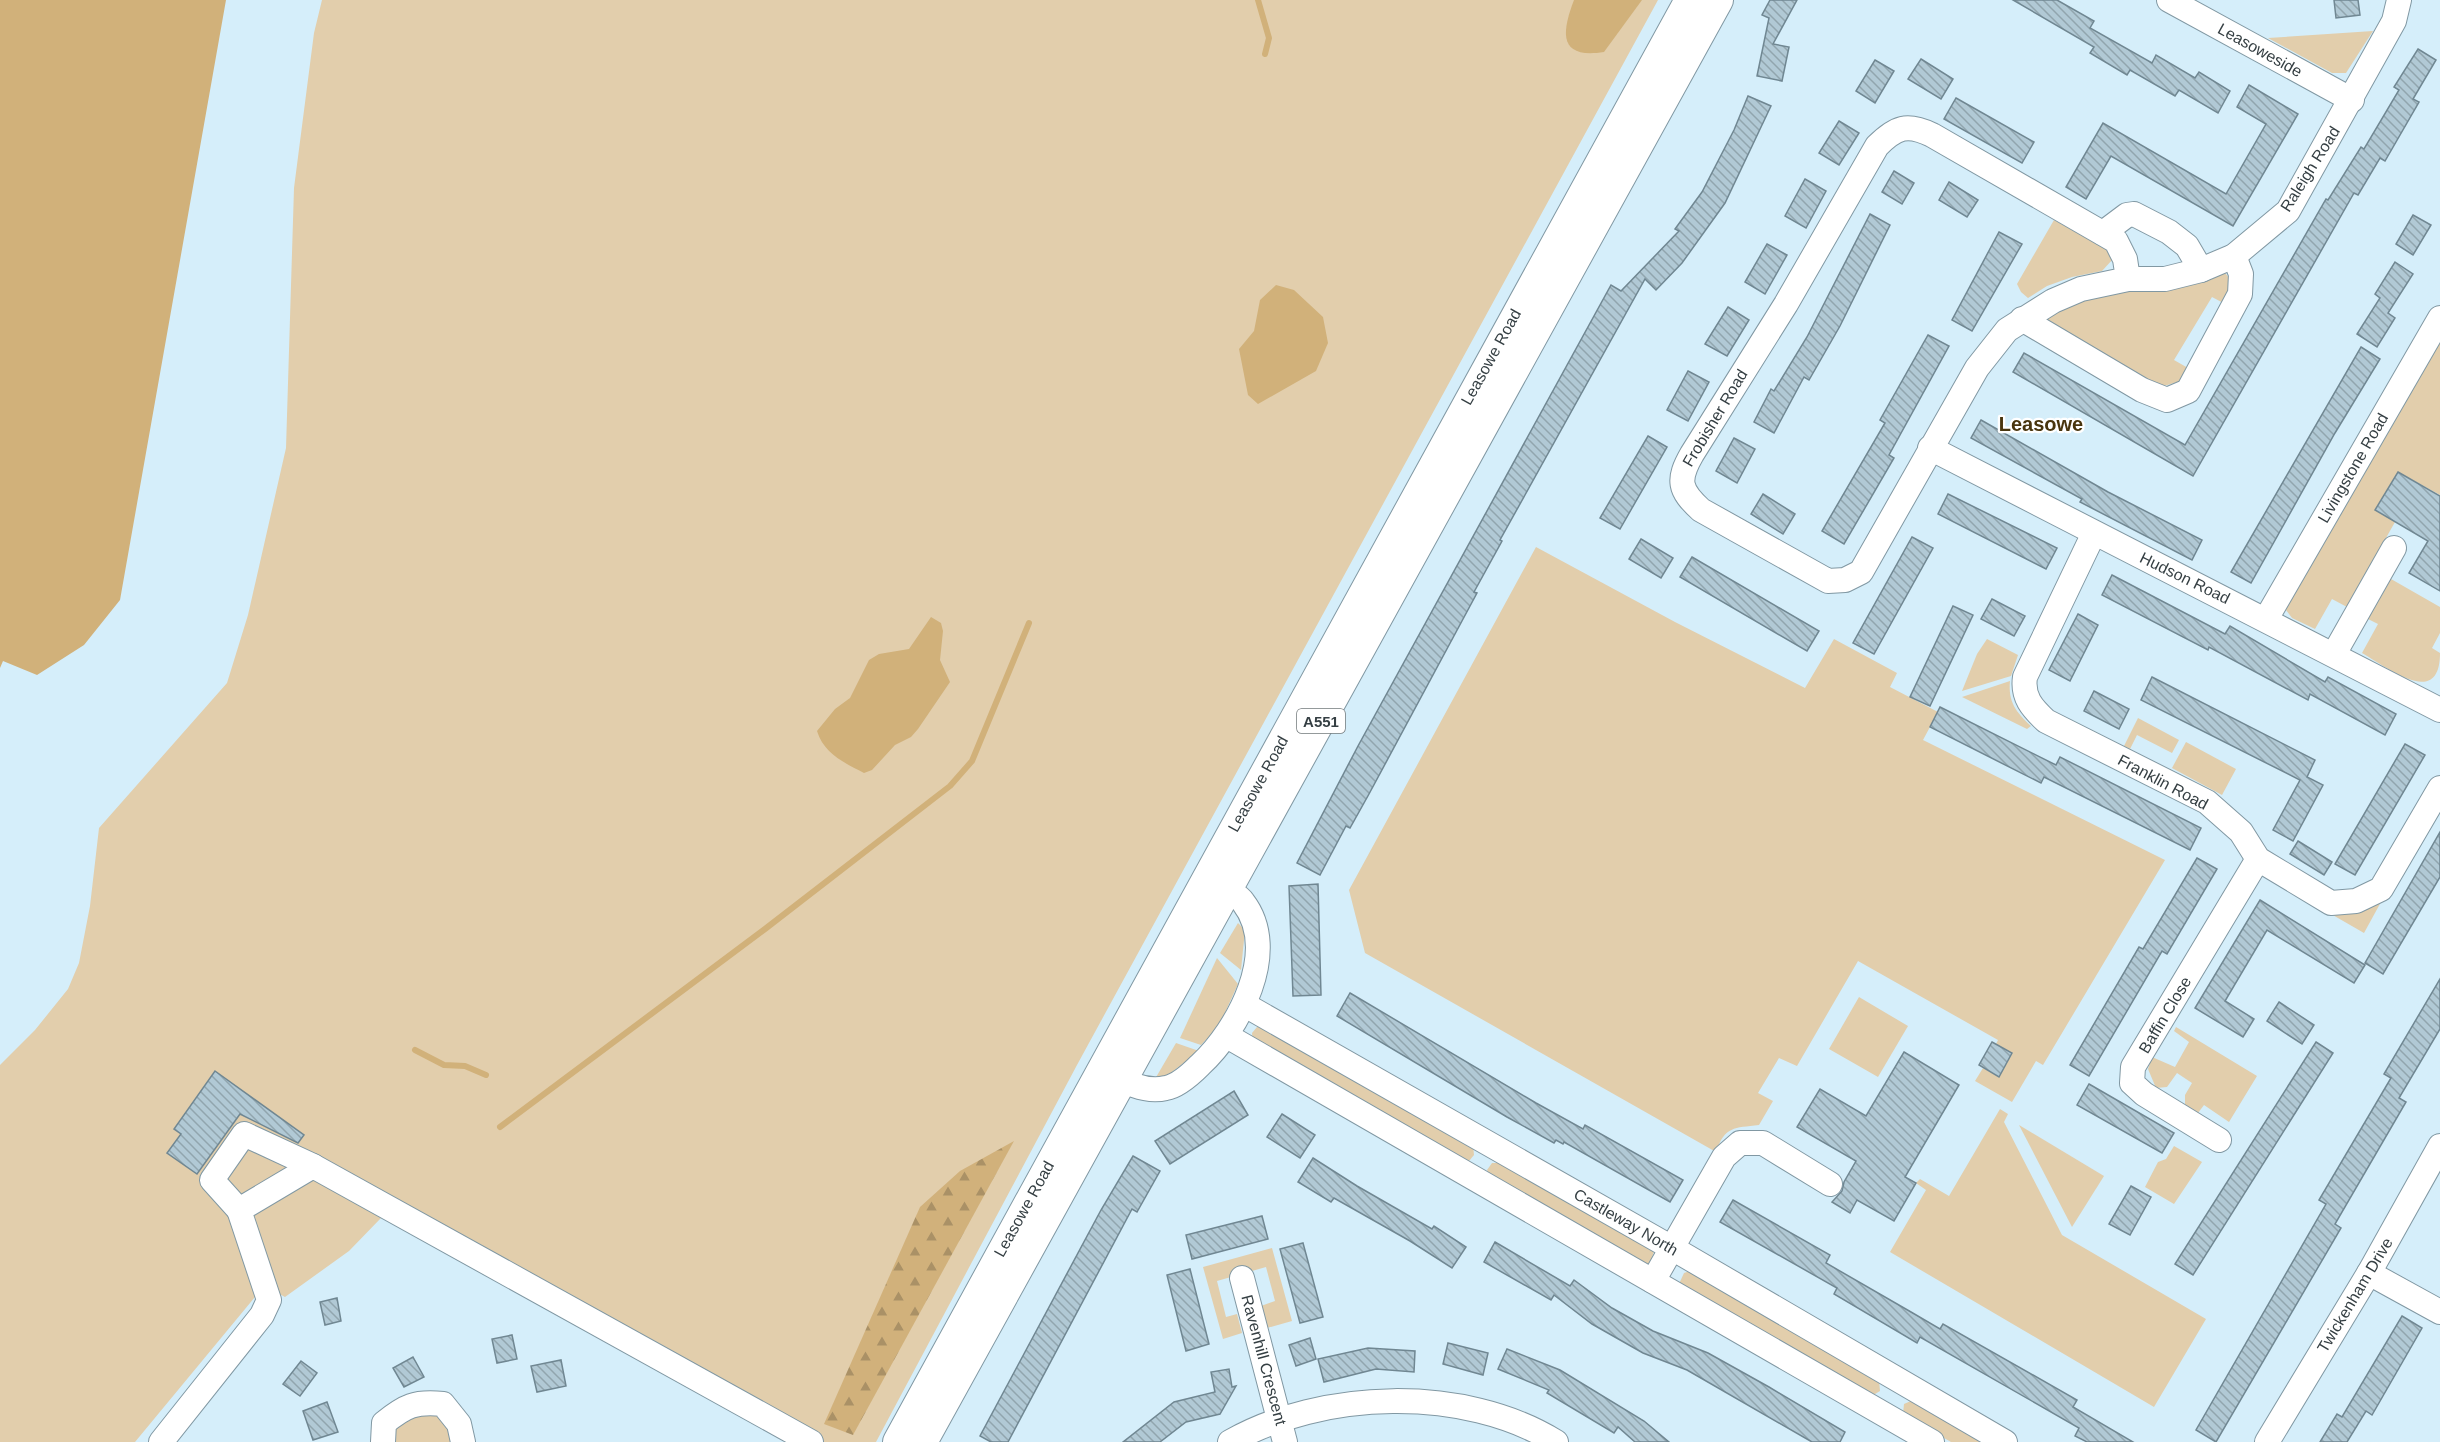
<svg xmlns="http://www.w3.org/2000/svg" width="2440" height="1442" viewBox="0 0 2440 1442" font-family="Helvetica,sans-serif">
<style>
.green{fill:#e2ceac}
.forest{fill:url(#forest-firs)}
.water{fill:#d1b17a}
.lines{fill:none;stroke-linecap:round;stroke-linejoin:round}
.stream{stroke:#d1b17a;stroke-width:6}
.building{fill:url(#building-back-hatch);stroke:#708792;stroke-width:1.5}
.minor-casing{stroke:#8198a3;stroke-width:26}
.major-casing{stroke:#8198a3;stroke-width:32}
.minor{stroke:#fff;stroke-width:24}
.major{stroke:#fff;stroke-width:30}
.labels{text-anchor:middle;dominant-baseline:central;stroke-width:4.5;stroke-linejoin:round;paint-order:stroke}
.shield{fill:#fff;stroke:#72797b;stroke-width:1.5}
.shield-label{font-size:15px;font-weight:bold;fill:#353f43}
.street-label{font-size:16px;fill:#353f43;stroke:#fff}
.quarter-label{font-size:20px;font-weight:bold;fill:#48350e;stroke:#fff}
</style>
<defs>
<pattern id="forest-firs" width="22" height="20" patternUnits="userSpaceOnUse" patternTransform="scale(1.5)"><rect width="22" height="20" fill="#d1b17b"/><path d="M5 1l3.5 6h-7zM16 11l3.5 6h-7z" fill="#aa9166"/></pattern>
<pattern id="building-back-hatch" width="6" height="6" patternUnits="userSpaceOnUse" patternTransform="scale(1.5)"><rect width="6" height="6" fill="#b1c9d5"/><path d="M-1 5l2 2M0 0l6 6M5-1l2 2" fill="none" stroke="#91a5ae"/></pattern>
</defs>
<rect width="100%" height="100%" fill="#d5eefa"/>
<g class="green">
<path d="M322,0H1658L1077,1065L876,1442H799L395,1217L381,1218L349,1251L285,1297L264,1286L135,1442H0V1065L35,1030L68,989L79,963L90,906L99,828L227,683L248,615L286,448L294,188L314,33Z"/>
<path d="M2373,31L2346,73H2332L2268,38Z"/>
<path d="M2054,220L2107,249L2113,259L2102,271L2072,277L2047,286L2028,298L2021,292L2017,284Z"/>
<path d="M2212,273H2225L2231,280L2227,305L2212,297L2174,360L2188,368L2181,381L2164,386L2150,384L2048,325L2045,314L2060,305Z"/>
<path d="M2440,339V495L2398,472L2375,510L2395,522L2347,607L2332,599L2315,629L2292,618L2286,610L2288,602Z"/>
<path d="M1536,547L1675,622L1805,688L1834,639L1897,673L1890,687L1938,712L1923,740L2165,860L2043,1065L2036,1061L2012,1102L1975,1081L1983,1068L1999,1077L2012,1054L1996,1044L1998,1040L1858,961L1797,1066L1779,1058L1758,1093L1773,1101L1759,1125C1734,1128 1725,1126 1716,1152L1365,953L1349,890Z"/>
<path d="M2391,579L2440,607V633L2432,648L2440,653C2440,710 2387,667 2362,653L2378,624L2368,619Z"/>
<path d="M1987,639L2018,655L2011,676L1962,691L1977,654Z"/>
<path d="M2010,681C2008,702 2016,712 2031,726L2027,729L1962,697Z"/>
<path d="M2138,718L2179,740L2172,753L2137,735L2130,749L2124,746Z"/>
<path d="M2186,742L2236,769L2222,795L2172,768Z"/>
<path d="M2381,902L2364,933L2331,914L2371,908Z"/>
<path d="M1238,923L1245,930L1241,970L1220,953Z"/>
<path d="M1217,958L1238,984L1219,1026L1201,1045L1180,1038Z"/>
<path d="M1859,997L1908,1026L1878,1077L1829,1049Z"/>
<path d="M1265,1026L1473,1145L1474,1155L1469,1161L1462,1162L1253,1043L1252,1033L1257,1027Z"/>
<path d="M2176,1027L2257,1076L2229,1122L2204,1105L2198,1113L2185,1107V1095L2192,1083L2177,1073L2167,1087L2156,1088L2148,1069L2152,1057L2175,1067L2189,1042L2174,1031Z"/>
<path d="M1176,1043L1199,1051L1163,1079H1155Z"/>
<path d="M2000,1109L2008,1114L2004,1122L2062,1235L2206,1319L2154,1407L1890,1252L1926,1190L1916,1183L1920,1179L1949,1196Z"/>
<path d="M2019,1125L2104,1176L2072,1227Z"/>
<path d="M2174,1146L2202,1162L2174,1204L2145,1187L2158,1162L2166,1159Z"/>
<path d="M1492,1163H1501L1655,1249L1650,1263L1644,1266L1491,1178L1487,1170Z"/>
<path d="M1272,1248L1292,1321L1267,1328L1261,1306L1275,1301L1266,1267L1217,1281L1226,1317L1237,1314L1242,1333L1223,1339L1203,1267Z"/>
<path d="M1690,1271L1879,1380L1880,1391L1870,1397L1678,1286L1684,1273Z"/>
<path d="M1913,1400L1985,1442H1951L1903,1414L1904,1404Z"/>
<path d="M425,1409L445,1416L457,1442H392C391,1422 410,1416 425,1409Z"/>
</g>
<path class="forest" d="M1014,1141L853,1435L824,1424L920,1207L960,1171Z"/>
<g class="water">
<path d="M0,0H226L120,600L84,645L37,675L3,661L0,668Z"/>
<path d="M1574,0H1642L1604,52C1559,59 1561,34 1574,0Z"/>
<path d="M1276,285L1294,290L1323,317L1328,343L1316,371L1258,404L1248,395L1239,349L1254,331L1260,300Z"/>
<path d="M931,617L941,623L943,631L940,660L950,682L918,729L911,737L895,745L872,770L864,773C845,763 824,754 817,731L835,709L850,698L869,660L879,654L909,649Z"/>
</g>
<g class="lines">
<g class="stream">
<path d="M1258,0L1269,38L1265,54"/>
<path d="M415,1050L444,1065L465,1066L486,1075"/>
<path d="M500,1127L765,929L950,786L972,761L1029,623"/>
</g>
</g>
<g class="building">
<path d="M1770,0H1797L1773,44L1789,47L1782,81L1757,76L1769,18L1762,15Z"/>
<path d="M2013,0H2057L2094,21L2090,28L2152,63L2156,55L2195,78L2199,72L2230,91L2218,113L2179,90L2175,96L2130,70L2127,75L2090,53L2094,47Z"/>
<path d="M2334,0H2358L2360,15L2336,18Z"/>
<path d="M2418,49L2436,60L2413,99L2419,102L2385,161L2380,158L2358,195L2354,193L2193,476L2013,372L2024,353L2185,445L2326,199L2328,200L2361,147L2364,149L2399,90L2394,87Z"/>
<path d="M1921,59L1953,79L1941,99L1908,79Z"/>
<path d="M1875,60L1894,71L1875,103L1856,91Z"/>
<path d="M2249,85L2298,114L2233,226L2111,156L2086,199L2066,187L2103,123L2226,194L2266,124L2237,107Z"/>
<path d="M1748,96L1771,106L1725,203L1682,263L1656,290L1645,279L1500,540L1502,541L1474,592L1477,593L1369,794L1350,828L1346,826L1320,875L1297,863L1358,746L1611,285L1621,291L1679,231L1675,229L1702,192L1734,130Z"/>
<path d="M1956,98L2034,142L2022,163L1944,119Z"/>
<path d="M1839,121L1859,133L1839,165L1819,153Z"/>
<path d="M1894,171L1914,183L1902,204L1882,192Z"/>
<path d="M1805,179L1826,191L1806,228L1785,216Z"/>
<path d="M1949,182L1978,200L1967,217L1939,200Z"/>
<path d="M1870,214L1890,225L1840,326L1809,380L1804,377L1774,433L1754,422L1771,389L1774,391L1807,337Z"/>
<path d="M2413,215L2431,225L2413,255L2396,244Z"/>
<path d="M1999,232L2022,244L1972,331L1952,320Z"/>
<path d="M1767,244L1787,255L1765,294L1745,282Z"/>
<path d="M2395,262L2413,274L2388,313L2395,318L2377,347L2357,334L2380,298L2375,294Z"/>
<path d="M1728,307L1749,320L1727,356L1705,344Z"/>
<path d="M1928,335L1949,346L1889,455L1894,458L1844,544L1822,531L1885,423L1880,420Z"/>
<path d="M2361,347L2380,359L2335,433L2251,583L2231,572Z"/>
<path d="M1688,371L1709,382L1688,421L1667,410Z"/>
<path d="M1981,420L2108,492L2202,540L2192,560L2080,502L2082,499L1971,438Z"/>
<path d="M1648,436L1667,447L1620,529L1600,518Z"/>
<path d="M1734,438L1755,449L1737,483L1716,471Z"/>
<path d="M2398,472L2440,496V591L2409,573L2428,541L2375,510Z"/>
<path d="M1763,494L1795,514L1783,534L1751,514Z"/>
<path d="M1948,494L2057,548L2046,569L1938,514Z"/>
<path d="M1912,537L1933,548L1874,654L1853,643Z"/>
<path d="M1641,539L1673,558L1661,578L1629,559Z"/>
<path d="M1692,557L1819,631L1807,651L1680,577Z"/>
<path d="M2112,575L2225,634L2230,626L2325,682L2328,677L2396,714L2385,735L2310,694L2308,700L2209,647L2208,650L2102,595Z"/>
<path d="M1992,599L2025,616L2014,636L1981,619Z"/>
<path d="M1953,606L1973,615L1930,706L1910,697Z"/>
<path d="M2078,614L2098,625L2070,681L2049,670Z"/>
<path d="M2152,677L2315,760L2307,777L2323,785L2293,841L2273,830L2300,780L2141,700Z"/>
<path d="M2094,691L2129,709L2119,729L2084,711Z"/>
<path d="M1940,707L2056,765L2060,757L2201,828L2190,850L2044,777L2041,783L1930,727Z"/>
<path d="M2405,744L2425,755L2355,875L2335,864Z"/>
<path d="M2440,832V877L2383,974L2365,963Z"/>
<path d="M2298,841L2332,862L2324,875L2290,854Z"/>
<path d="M2197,858L2217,869L2167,954L2162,951L2089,1076L2070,1065L2139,947L2143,949Z"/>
<path d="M1318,884L1321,995L1293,996L1289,886Z"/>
<path d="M2260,900L2365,965L2354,983L2267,930L2225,1001L2254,1019L2243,1037L2195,1008Z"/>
<path d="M2440,979V1029L2399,1098L2406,1102L2335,1224L2341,1228L2216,1442L2196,1430L2326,1204L2319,1200L2391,1078L2384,1074Z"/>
<path d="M1350,993L1536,1103L1583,1129L1585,1125L1683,1180L1670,1202L1564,1142L1563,1144L1556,1140L1554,1143L1507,1117L1337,1016Z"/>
<path d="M2279,1002L2314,1025L2302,1044L2267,1021Z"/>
<path d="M1992,1042L2012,1053L1999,1077L1979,1065Z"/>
<path d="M2316,1042L2333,1053L2193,1275L2175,1264Z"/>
<path d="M1904,1052L1959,1085L1905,1177L1916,1183L1894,1221L1857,1200L1850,1213L1832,1202L1842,1191L1844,1182L1856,1161L1797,1127L1820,1089L1866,1116Z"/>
<path d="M215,1071L304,1135L298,1143L240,1114L197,1174L167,1153L181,1134L174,1129Z"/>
<path d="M2089,1084L2174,1133L2162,1153L2077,1105Z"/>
<path d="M1234,1091L1248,1115L1170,1164L1155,1141Z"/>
<path d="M1282,1114L1315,1135L1300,1158L1267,1137Z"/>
<path d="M1133,1156L1160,1171L1137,1212L1132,1209L1008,1442H991L980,1436L1101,1210Z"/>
<path d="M1313,1158L1357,1186L1432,1229L1434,1226L1466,1247L1452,1268L1410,1241L1334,1198L1331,1202L1298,1182Z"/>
<path d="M2131,1186L2151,1197L2130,1235L2109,1224Z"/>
<path d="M1733,1200L1830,1255L1826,1263L1911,1312L1940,1329L1943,1324L2077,1400L2073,1407L2133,1442H2087L2075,1436L2079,1428L1920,1337L1917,1343L1834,1294L1837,1288L1720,1222Z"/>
<path d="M1262,1216L1268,1239L1192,1259L1186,1235Z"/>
<path d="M1495,1242L1570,1286L1574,1280L1612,1308L1653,1331L1708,1353L1769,1387L1845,1432L1840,1442H1812L1687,1370L1643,1353L1592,1324L1554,1295L1551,1300L1484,1262Z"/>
<path d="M1303,1243L1323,1317L1300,1323L1280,1249Z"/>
<path d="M1190,1269L1209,1344L1186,1351L1167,1275Z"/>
<path d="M337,1298L341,1321L325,1325L320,1302Z"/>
<path d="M2402,1316L2422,1328L2372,1415L2366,1411L2347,1442H2320L2337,1414L2342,1417Z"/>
<path d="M512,1335L517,1359L497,1363L492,1339Z"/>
<path d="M1310,1338L1316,1359L1296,1366L1289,1345Z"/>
<path d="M1448,1343L1488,1353L1483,1375L1443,1364Z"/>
<path d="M1368,1348L1415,1351L1414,1372L1376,1369L1324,1382L1318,1359Z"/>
<path d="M1507,1349L1560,1370L1644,1421L1669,1442H1635L1618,1427L1614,1433L1547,1393L1549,1390L1498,1369Z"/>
<path d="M413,1357L424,1377L404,1387L393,1368Z"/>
<path d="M561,1360L566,1386L537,1392L531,1366Z"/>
<path d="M301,1361L317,1373L300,1396L283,1384Z"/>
<path d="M1229,1369L1232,1387L1236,1386L1220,1414L1186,1422L1160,1442H1123L1174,1402L1215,1392L1211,1372Z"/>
<path d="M327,1402L338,1432L313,1440L303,1411Z"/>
</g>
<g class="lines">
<defs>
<g id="minor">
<path d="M2169,0L2352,100"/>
<path d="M2103,233L2127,215L2134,214L2169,232L2187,246L2201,270"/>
<path d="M2128,279L2125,259L2116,241L1932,135C1907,123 1896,127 1877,146L1786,304L1692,454C1677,480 1679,490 1701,510L1828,581L1845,580L1861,572L1977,368L2007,330L2053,301L2081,289L2128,279H2165L2201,270L2234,256L2288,211L2394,21L2399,0"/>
<path d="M2022,319L2142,390L2167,400L2188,391L2240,294L2241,274L2234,256"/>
<path d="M1930,448L2440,710"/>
<path d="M2094,533L2025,677C2022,697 2032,708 2046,721L2207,802L2241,832L2258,859L2331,903L2356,901L2381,889L2440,788"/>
<path d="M2266,619L2440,318"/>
<path d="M2334,654L2394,548"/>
<path d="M1245,1005L1672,1248L2005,1442"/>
<path d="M1227,1036L1932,1442"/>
<path d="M1106,1071C1125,1082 1144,1093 1166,1088C1178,1086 1192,1073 1200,1065C1238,1030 1281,951 1243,902C1237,893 1221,888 1212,883"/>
<path d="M2219,1140L2144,1094L2132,1083L2133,1067L2258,859"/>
<path d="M239,1210L212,1180L244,1134L313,1166"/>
<path d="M2369,1273L2440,1312"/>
<path d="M1242,1278L1285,1442"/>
<path d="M1653,1281L1724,1157L1740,1143H1763L1830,1184"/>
<path d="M161,1442L262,1315L269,1300L239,1210L313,1166L811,1442"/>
<path d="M383,1442L384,1423C405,1406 415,1401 443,1404L459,1424L463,1442"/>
<path d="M1230,1442C1322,1390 1464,1385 1556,1442"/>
<path d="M2267,1442L2369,1273L2440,1146"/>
</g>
<g id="major">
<path d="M898,1442L1690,0"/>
<path d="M922,1442L1718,0"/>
</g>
</defs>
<use href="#minor" class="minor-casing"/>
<use href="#major" class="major-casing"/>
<use href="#minor" class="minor"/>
<use href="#major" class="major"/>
</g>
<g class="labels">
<rect class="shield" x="1297" y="709" width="48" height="24" rx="4.5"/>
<g class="shield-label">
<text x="1321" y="721">A551</text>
</g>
<g class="street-label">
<text transform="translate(2260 50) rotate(29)">Leasoweside</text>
<text transform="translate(2310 169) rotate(-58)">Raleigh Road</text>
<text transform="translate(1491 357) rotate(-61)">Leasowe Road</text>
<text transform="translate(1715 418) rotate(-59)">Frobisher Road</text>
<text transform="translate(2353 468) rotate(-60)">Livingstone Road</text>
<text transform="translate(2185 578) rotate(26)">Hudson Road</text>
<text transform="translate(2163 782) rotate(28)">Franklin Road</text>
<text transform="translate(1258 784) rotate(-61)">Leasowe Road</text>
<text transform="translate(2165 1015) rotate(-59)">Baffin Close</text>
<text transform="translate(1024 1209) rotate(-61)">Leasowe Road</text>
<text transform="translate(1626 1222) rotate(30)">Castleway North</text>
<text transform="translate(2355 1295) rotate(-59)">Twickenham Drive</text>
<text transform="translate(1264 1360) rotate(75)">Ravenhill Crescent</text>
</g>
<g class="quarter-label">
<text x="2041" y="424">Leasowe</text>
</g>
</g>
</svg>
